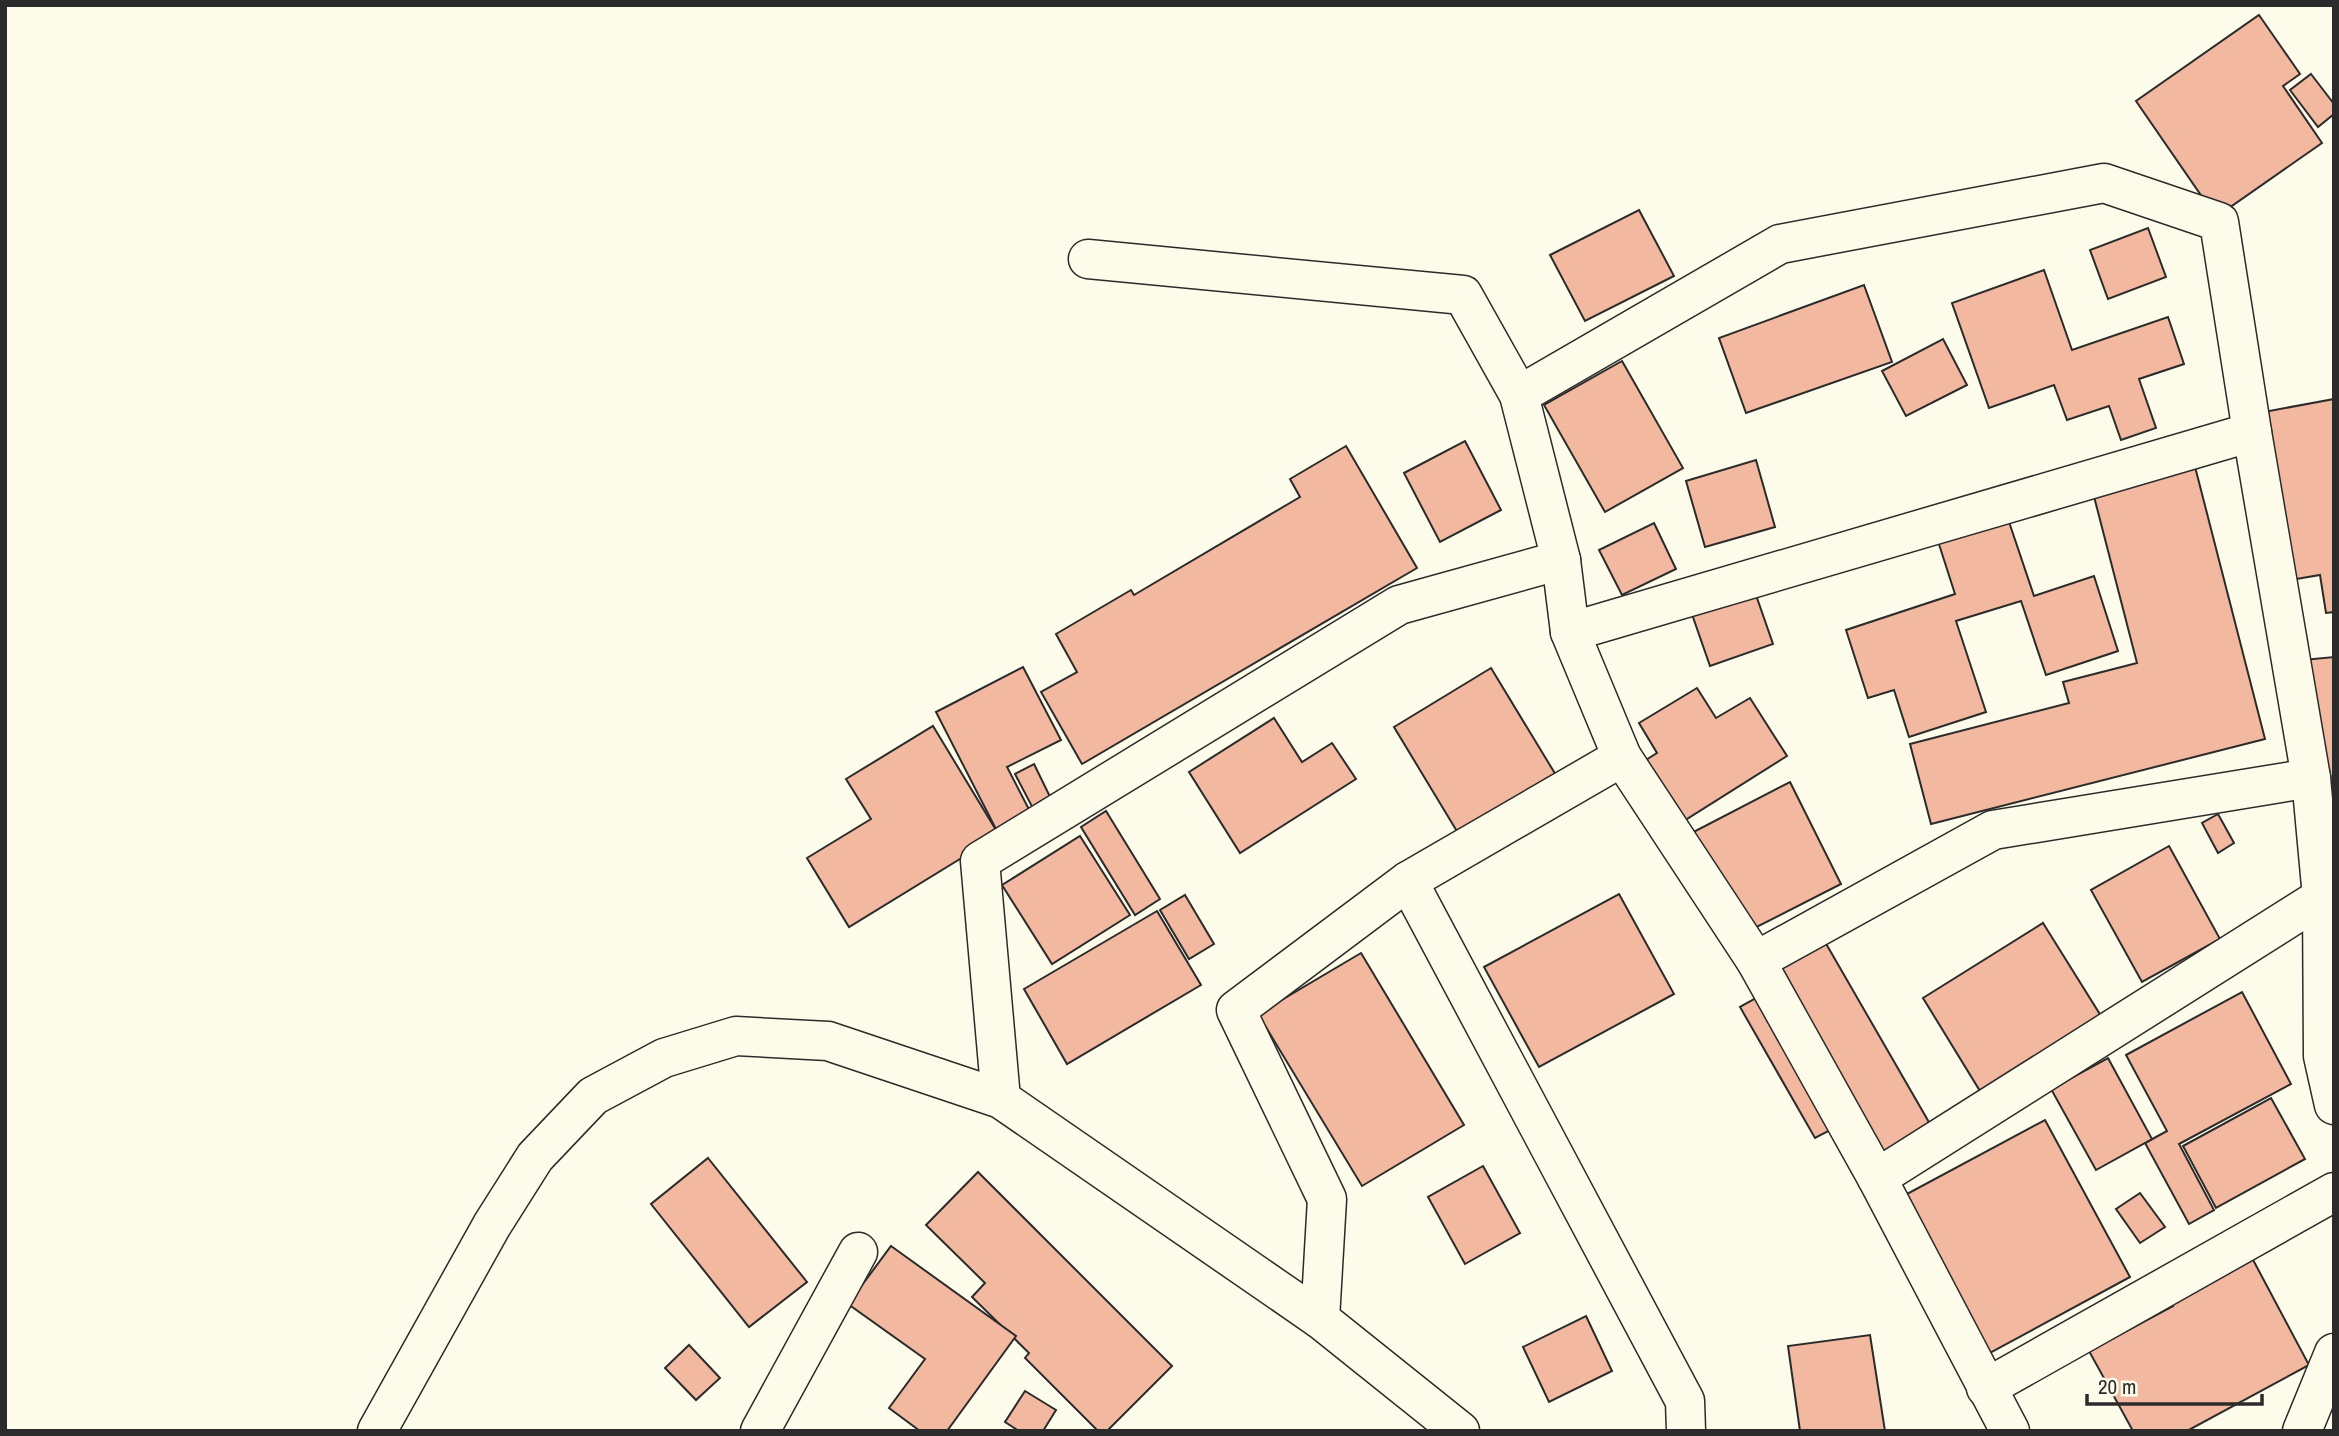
<svg xmlns="http://www.w3.org/2000/svg" width="2339" height="1436" viewBox="0 0 2339 1436" font-family="'Archivo Narrow',sans-serif">
<style>
.building{fill:#f2b8a0;stroke:#2b2b2b;stroke-width:2}
.lines{fill:none;stroke-linecap:round;stroke-linejoin:round}
.minor-casing{stroke:#2b2b2b;stroke-width:41}
.secondary-casing{stroke:#2b2b2b;stroke-width:41}
.minor{stroke:#fdfbea;stroke-width:38}
.secondary{stroke:#fdfbea;stroke-width:38}
</style>
<rect width="100%" height="100%" fill="#fdfbea"/>
<g class="building">
<path d="M2259,15L2300,74L2283,86L2322,143L2216,217L2136,101Z"/>
<path d="M2311,74L2334,104V114L2318,127L2290,90Z"/>
<path d="M1639,210L1674,276L1585,321L1550,255Z"/>
<path d="M2148,228L2166,277L2108,299L2090,250Z"/>
<path d="M2044,270L2072,350L2168,317L2184,364L2139,379L2156,428L2121,440L2109,406L2067,420L2054,385L1989,408L1952,303Z"/>
<path d="M1864,285L1892,362L1746,413L1719,338Z"/>
<path d="M1943,339L1967,385L1906,416L1882,371Z"/>
<path d="M1622,361L1683,468L1605,512L1544,405Z"/>
<path d="M2334,399V612L2326,613L2320,575L2284,581L2253,414Z"/>
<path d="M1465,441L1501,510L1440,542L1404,473Z"/>
<path d="M1346,446L1417,568L1082,764L1041,692L1077,672L1056,634L1131,590L1134,595L1300,497L1290,479Z"/>
<path d="M2192,455L2265,739L1931,824L1910,744L2069,703L2063,682L2137,663L2090,481Z"/>
<path d="M1756,460L1775,527L1705,547L1686,481Z"/>
<path d="M2006,513L2034,596L2094,576L2118,651L2046,675L2021,601L1956,621L1986,712L1909,737L1894,690L1868,698L1846,630L1955,594L1936,535Z"/>
<path d="M1654,523L1676,569L1622,595L1599,550Z"/>
<path d="M1749,575L1773,644L1710,666L1686,597Z"/>
<path d="M2334,657V781L2303,783L2293,661Z"/>
<path d="M1023,667L1061,740L1007,767L1034,819L1000,837L936,712Z"/>
<path d="M1491,668L1565,790L1467,848L1394,727Z"/>
<path d="M1697,688L1716,718L1750,698L1787,756L1663,834L1625,773L1657,753L1639,723Z"/>
<path d="M1274,718L1302,762L1332,743L1356,779L1240,853L1189,772Z"/>
<path d="M933,726L999,835L849,927L807,858L871,819L846,779Z"/>
<path d="M1034,764L1056,809L1038,818L1015,774Z"/>
<path d="M1790,782L1841,884L1731,940L1680,839Z"/>
<path d="M1106,811L1160,899L1135,915L1081,827Z"/>
<path d="M2218,814L2234,843L2218,853L2202,823Z"/>
<path d="M1080,836L1130,915L1052,964L1002,885Z"/>
<path d="M2169,846L2220,939L2142,982L2091,890Z"/>
<path d="M1619,894L1674,994L1539,1067L1484,967Z"/>
<path d="M1185,895L1214,944L1189,959L1160,910Z"/>
<path d="M1157,911L1201,985L1067,1064L1024,989Z"/>
<path d="M2043,923L2101,1016L1980,1091L1923,998Z"/>
<path d="M1817,928L1930,1124L1855,1168L1832,1129L1815,1138L1740,1007L1772,989L1757,963Z"/>
<path d="M1361,953L1464,1125L1362,1186L1258,1014Z"/>
<path d="M2242,992L2291,1084L2179,1144L2214,1210L2189,1224L2145,1143L2167,1131L2126,1055Z"/>
<path d="M2108,1058L2152,1139L2096,1170L2051,1089Z"/>
<path d="M2271,1098L2305,1159L2216,1208L2183,1146Z"/>
<path d="M2045,1120L2130,1277L1964,1367L1879,1209Z"/>
<path d="M708,1158L807,1282L749,1327L651,1204Z"/>
<path d="M1483,1166L1520,1233L1465,1264L1428,1197Z"/>
<path d="M978,1172L1172,1366L1107,1431H1098L1025,1358L1029,1353L972,1297L985,1283L926,1225Z"/>
<path d="M2140,1193L2165,1227L2140,1243L2116,1209Z"/>
<path d="M891,1246L1016,1336L947,1431H920L889,1408L925,1359L848,1304Z"/>
<path d="M2251,1256L2309,1365L2187,1431H2133L2089,1351L2173,1306L2170,1300Z"/>
<path d="M1586,1316L1612,1371L1549,1402L1523,1347Z"/>
<path d="M1870,1335L1885,1431H1800L1788,1346Z"/>
<path d="M689,1345L720,1378L696,1400L665,1368Z"/>
<path d="M1025,1391L1056,1410L1043,1431H1019L1005,1422Z"/>
</g>
<g class="lines">
<defs>
<g id="minor">
<path d="M1088,259L1463,295L1519,395L1561,560L1570,632L1622,757L1756,961L1877,1178L2010,1431"/>
<path d="M1519,395L1780,244L2104,183L2219,222L2252,432L2311,778L2322,897L2323,1056L2334,1105"/>
<path d="M1570,632L2252,432"/>
<path d="M1408,881L1685,1401L1686,1431"/>
<path d="M1756,961L1993,830L2311,778"/>
<path d="M1001,1099L980,861L1399,605L1561,560"/>
<path d="M1877,1178L2322,897"/>
<path d="M1320,1319L1327,1199L1236,1010L1408,881L1622,757"/>
<path d="M1986,1388L2334,1192"/>
<path d="M760,1431L858,1252"/>
<path d="M2302,1431L2334,1353"/>
</g>
<path id="secondary" d="M377,1431L492,1225L535,1157L593,1096L664,1058L736,1036L828,1041L1001,1099L1320,1319L1460,1431"/>
</defs>
<use href="#minor" class="minor-casing"/>
<use href="#secondary" class="secondary-casing"/>
<use href="#minor" class="minor"/>
<use href="#secondary" class="secondary"/>
</g>
<rect width="2339" height="1436" fill="none" stroke="#2b2b2b" stroke-width="14"/>
<path d="M2087 1394v10h175v-10" fill="none" stroke="#2b2b2b" stroke-width="3.5"/>
<text x="2098" y="1394" font-size="21" fill="#2b2b2b" stroke="#fdfbea" stroke-width="5" paint-order="stroke">20 m</text>
</svg>
